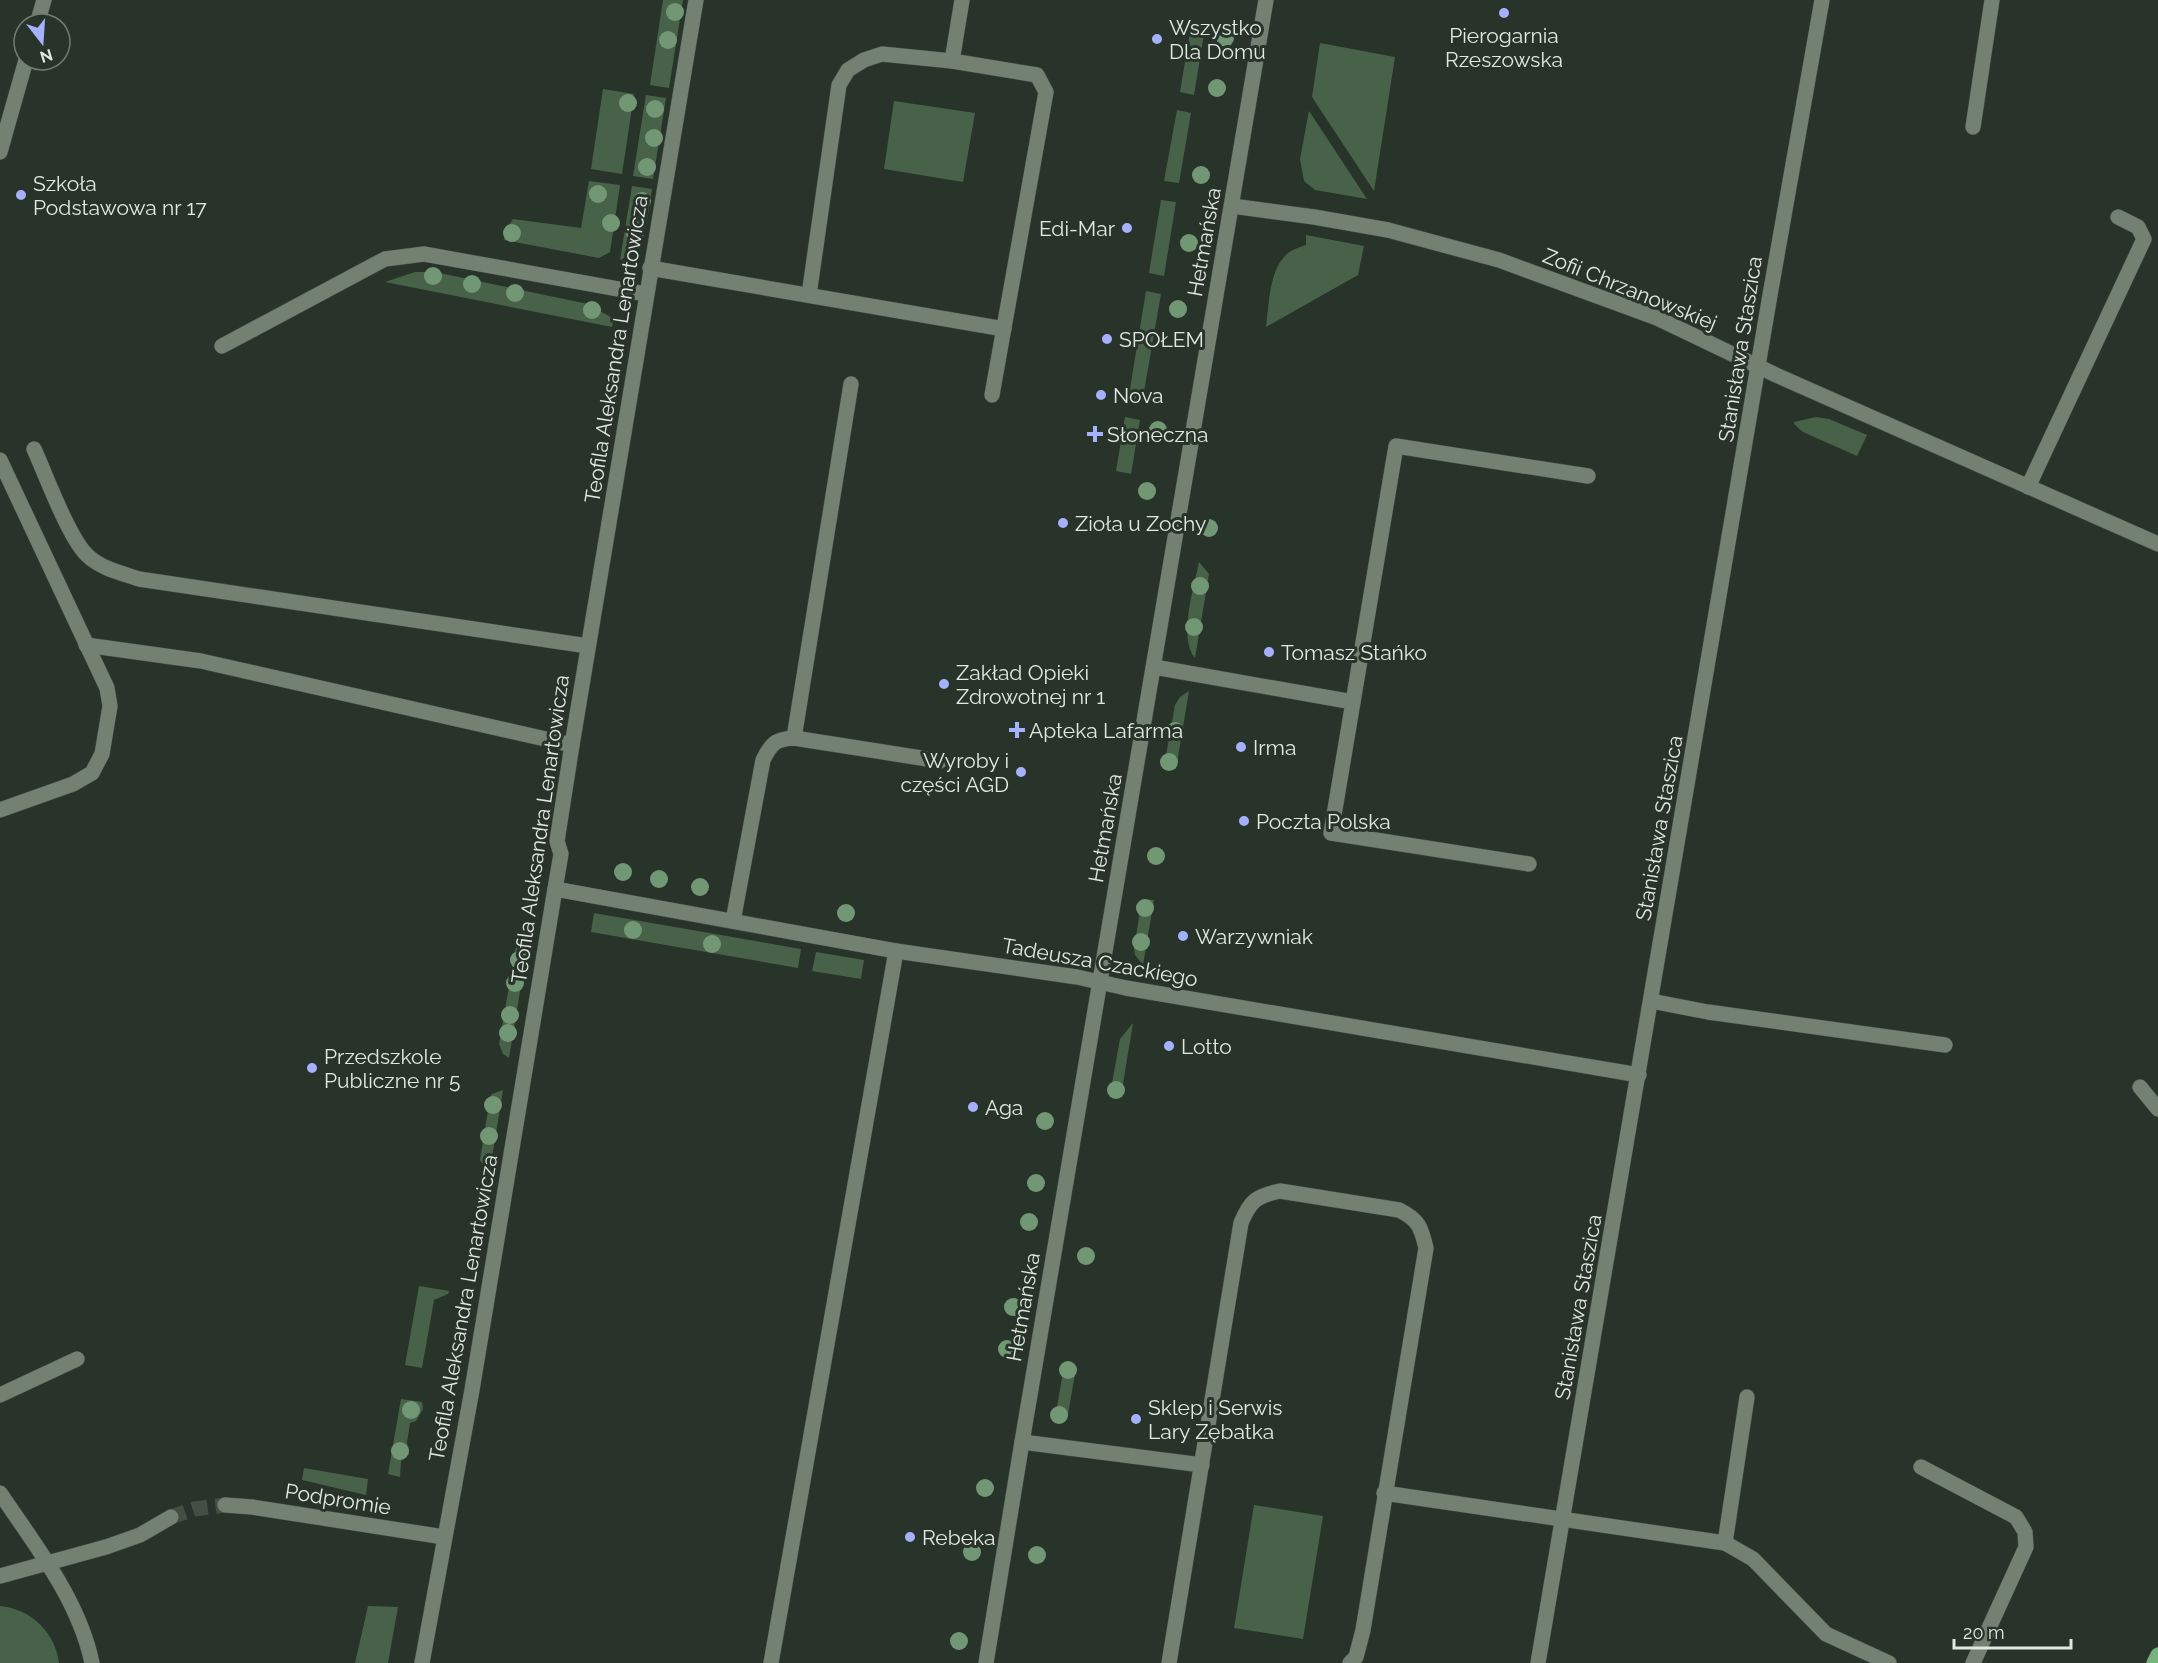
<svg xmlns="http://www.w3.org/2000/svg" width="2158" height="1663" viewBox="0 0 2158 1663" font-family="Raleway,sans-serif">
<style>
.green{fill:#486249}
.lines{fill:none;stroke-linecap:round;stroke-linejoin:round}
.minor-tunnel{stroke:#444f44;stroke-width:15;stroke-dasharray:15 8;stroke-linecap:butt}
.minor-casing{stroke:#475147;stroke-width:16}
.major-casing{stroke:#475147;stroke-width:16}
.minor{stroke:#738173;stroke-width:15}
.major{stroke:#78b27c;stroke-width:15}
.tree{fill:#729774}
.poi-dot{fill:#a5b1fc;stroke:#283429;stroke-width:2}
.labels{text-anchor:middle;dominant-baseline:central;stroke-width:6;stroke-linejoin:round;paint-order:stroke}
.poi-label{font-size:21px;fill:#e0e8e0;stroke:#283429;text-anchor:start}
.street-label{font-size:21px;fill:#e0e8e0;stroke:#283429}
</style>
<rect width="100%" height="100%" fill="#283429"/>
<g class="green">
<path d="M663,0H683L669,88L650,85Z"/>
<path d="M1191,26L1205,28L1194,95L1180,92Z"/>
<path d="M1320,43L1395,57L1374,191L1312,97Z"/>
<path d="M603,89L634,94L622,174L591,169Z"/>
<path d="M646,95L666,98L653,179L633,176Z"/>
<path d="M894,101L975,113L963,182L884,169Z"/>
<path d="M1177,110L1191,113L1179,183L1164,181Z"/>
<path d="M1309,111L1367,199L1315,190L1304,181L1300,159Z"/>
<path d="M589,181L620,185L610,252L599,258L504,240L506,229L513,219L581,228Z"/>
<path d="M632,186L652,189C647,216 648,247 620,260Z"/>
<path d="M1161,200L1176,202L1164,276L1149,273Z"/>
<path d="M1306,235L1364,246L1358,275L1266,327C1269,305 1269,274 1284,257C1290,250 1298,248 1306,245Z"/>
<path d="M415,272H435L588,304L614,319L612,327L385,282Z"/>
<path d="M1146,291L1161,294L1142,403L1128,401Z"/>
<path d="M1125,417L1140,420L1131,474L1116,471Z"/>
<path d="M1816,417L1829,419L1867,435L1857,456L1803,432L1794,424V422Z"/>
<path d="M1199,562L1209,574L1195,658C1178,638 1194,587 1199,562Z"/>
<path d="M1189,691L1176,769L1164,767L1175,705L1180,697Z"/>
<path d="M1142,899L1154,900L1143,965L1135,955L1134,948Z"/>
<path d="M594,913L801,949L798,968L591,932Z"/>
<path d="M517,941L528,943L509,1058L503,1054L499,1044Z"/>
<path d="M816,952L864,960L861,979L812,971Z"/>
<path d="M1133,1023L1121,1096L1110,1094L1120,1039Z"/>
<path d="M503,1090L490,1170L485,1168L480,1160L490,1098L492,1094Z"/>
<path d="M419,1286L449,1291L448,1294L434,1300L422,1368L405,1365Z"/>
<path d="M1064,1366L1076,1368L1067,1420L1055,1419Z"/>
<path d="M401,1399L422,1402L423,1409L416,1421L410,1423L407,1442L409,1454L401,1461L400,1477L388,1474Z"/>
<path d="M304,1468L368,1479L366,1495L302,1480Z"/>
<path d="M1254,1505L1323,1516L1303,1639L1234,1628Z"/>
<path d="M0,1606C31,1609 55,1632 59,1663H0Z"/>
<path d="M368,1606L398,1607L388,1663H355Z"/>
</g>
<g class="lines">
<path class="minor-tunnel" d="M171,1517L194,1509L225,1505"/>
<defs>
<g id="minor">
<path d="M37,24L44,0"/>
<path d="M952,61L962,0"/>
<path d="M1973,127L1992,0"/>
<path d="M0,152L26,60"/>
<path d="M1232,206L1314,217L1388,230L1499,260L1657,318L1776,375L2158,544"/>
<path d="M650,268L1004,329"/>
<path d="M809,295L839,85L848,70L864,60L882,54L952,61L1037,75L1046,92L992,395"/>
<path d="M222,346L385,259L424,254L646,294"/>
<path d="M34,449C46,475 69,539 88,556C102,569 122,573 139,579L588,646"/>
<path d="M0,460L107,688L110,706L102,754L92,773L73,784L0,810"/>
<path d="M2028,487L2144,239L2138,227L2118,217"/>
<path d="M86,645L201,661L572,745"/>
<path d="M1154,667L1353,702"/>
<path d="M794,738L851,384"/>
<path d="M1529,864L1331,833L1396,446L1588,476"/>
<path d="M555,889L896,951L1077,977L1126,988L1639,1075"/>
<path d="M733,921L763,760C771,744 775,739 794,738L940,761"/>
<path d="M1651,1001L1708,1012L1945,1045"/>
<path d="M2140,1087L2158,1109"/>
<path d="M0,1395L77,1359"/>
<path d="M1022,1442L1202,1465"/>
<path d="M1921,1467L2016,1517L2025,1532L2026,1547L1973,1663"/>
<path d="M0,1493C35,1545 79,1600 92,1663"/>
<path d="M1384,1493L1725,1543L1753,1559L1826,1634L1889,1663"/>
<path d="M225,1505L252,1507L444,1537"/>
<path d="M1725,1543L1747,1397"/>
<path d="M0,1576L106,1547L140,1535L171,1517"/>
<path d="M422,1663L472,1390L555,889L561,854L557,841L572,745L696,0"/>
<path d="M771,1663L896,951"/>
<path d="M986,1663L1022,1442L1266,0"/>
<path d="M1169,1663L1241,1223C1250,1201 1256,1196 1280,1191L1399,1210C1419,1220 1421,1227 1426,1248L1363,1630L1356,1657L1350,1663"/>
<path d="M1538,1663L1770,295L1822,0"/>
</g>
<path id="major" d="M2154,1663L2158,1655"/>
</defs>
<use href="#minor" class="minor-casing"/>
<use href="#major" class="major-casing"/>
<use href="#minor" class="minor"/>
<use href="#major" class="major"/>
</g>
<g class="tree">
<circle cx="675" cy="12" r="9"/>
<circle cx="1225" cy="38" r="9"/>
<circle cx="668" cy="40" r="9"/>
<circle cx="1217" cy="88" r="9"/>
<circle cx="628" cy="103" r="9"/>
<circle cx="655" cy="109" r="9"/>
<circle cx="654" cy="138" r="9"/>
<circle cx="647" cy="167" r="9"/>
<circle cx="1201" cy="175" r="9"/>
<circle cx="598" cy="194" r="9"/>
<circle cx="642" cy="201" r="9"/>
<circle cx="611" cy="223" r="9"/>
<circle cx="512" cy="233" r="9"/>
<circle cx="635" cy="233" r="9"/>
<circle cx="1189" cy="243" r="9"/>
<circle cx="433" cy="276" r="9"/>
<circle cx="472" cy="284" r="9"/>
<circle cx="515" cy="293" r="9"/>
<circle cx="1178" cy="309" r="9"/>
<circle cx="592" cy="310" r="9"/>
<circle cx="1158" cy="430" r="9"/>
<circle cx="1147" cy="491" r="9"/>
<circle cx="1209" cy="528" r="9"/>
<circle cx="1200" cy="586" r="9"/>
<circle cx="1194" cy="627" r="9"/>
<circle cx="1175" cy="731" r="9"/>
<circle cx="1169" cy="762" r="9"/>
<circle cx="1156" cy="856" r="9"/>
<circle cx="623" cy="872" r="9"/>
<circle cx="659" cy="879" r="9"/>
<circle cx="700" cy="887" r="9"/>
<circle cx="1145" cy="908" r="9"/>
<circle cx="846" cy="913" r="9"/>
<circle cx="633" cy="930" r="9"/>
<circle cx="1141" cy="942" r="9"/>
<circle cx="712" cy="944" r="9"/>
<circle cx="519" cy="960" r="9"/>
<circle cx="515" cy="983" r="9"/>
<circle cx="510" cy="1015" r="9"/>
<circle cx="508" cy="1033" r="9"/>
<circle cx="1116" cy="1090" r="9"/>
<circle cx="493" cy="1105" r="9"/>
<circle cx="1045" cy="1121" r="9"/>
<circle cx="489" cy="1136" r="9"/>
<circle cx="1036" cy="1183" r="9"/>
<circle cx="1029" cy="1222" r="9"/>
<circle cx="1086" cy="1256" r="9"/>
<circle cx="1013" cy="1307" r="9"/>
<circle cx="1007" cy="1349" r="9"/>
<circle cx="1068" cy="1370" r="9"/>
<circle cx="411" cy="1410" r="9"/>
<circle cx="1059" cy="1415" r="9"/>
<circle cx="400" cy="1451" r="9"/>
<circle cx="985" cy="1488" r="9"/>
<circle cx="972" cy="1552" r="9"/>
<circle cx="1037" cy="1555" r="9"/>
<circle cx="959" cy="1641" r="9"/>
</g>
<g class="poi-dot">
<circle cx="1504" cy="13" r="6"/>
<circle cx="1157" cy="39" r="6"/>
<circle cx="21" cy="195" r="6"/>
<circle cx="1127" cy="228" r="6"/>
<circle cx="1107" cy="339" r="6"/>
<circle cx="1101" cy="395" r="6"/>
<path d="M1092 425h6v6h6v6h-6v6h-6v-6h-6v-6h6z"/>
<circle cx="1063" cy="523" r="6"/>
<circle cx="1269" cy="652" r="6"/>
<circle cx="944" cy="684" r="6"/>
<path d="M1014 721h6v6h6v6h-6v6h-6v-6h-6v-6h6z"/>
<circle cx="1241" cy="747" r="6"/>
<circle cx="1021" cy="772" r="6"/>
<circle cx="1244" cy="821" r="6"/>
<circle cx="1183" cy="936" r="6"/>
<circle cx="1169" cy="1046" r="6"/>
<circle cx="312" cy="1068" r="6"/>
<circle cx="973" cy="1107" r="6"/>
<circle cx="1136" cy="1419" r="6"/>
<circle cx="910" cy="1537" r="6"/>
</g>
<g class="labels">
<g class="poi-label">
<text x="1169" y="27">Wszystko<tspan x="1169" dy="24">Dla Domu</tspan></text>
<text x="1504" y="35" text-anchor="middle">Pierogarnia<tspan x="1504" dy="24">Rzeszowska</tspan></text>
<text x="33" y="183">Szkoła<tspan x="33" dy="24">Podstawowa nr 17</tspan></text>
<text x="1115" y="228" text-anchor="end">Edi-Mar</text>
<text x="1119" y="339">SPOŁEM</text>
<text x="1113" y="395">Nova</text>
<text x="1107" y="434">Słoneczna</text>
<text x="1075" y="523">Zioła u Zochy</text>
<text x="1281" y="652">Tomasz Stańko</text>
<text x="956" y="672">Zakład Opieki<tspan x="956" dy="24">Zdrowotnej nr 1</tspan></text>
<text x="1029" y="730">Apteka Lafarma</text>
<text x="1253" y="747">Irma</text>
<text x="1009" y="760" text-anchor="end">Wyroby i<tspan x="1009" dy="24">części AGD</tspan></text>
<text x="1256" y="821">Poczta Polska</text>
<text x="1195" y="936">Warzywniak</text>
<text x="1181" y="1046">Lotto</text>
<text x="324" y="1056">Przedszkole<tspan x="324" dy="24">Publiczne nr 5</tspan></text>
<text x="985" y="1107">Aga</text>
<text x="1148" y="1407">Sklep i Serwis<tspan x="1148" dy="24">Lary Zębatka</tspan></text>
<text x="922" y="1537">Rebeka</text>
</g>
<g class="street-label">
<text transform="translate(1204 242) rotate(-80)">Hetmańska</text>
<text transform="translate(1630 289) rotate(22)">Zofii Chrzanowskiej</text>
<text transform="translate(616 349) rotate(-81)">Teofila Aleksandra Lenartowicza</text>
<text transform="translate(1740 349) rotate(-81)">Stanisława Staszica</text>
<text transform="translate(1105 828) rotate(-80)">Hetmańska</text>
<text transform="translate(1659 828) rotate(-80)">Stanisława Staszica</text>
<text transform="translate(540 829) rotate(-82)">Teofila Aleksandra Lenartowicza</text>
<text transform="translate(1100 962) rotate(10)">Tadeusza Czackiego</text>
<text transform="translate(1023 1307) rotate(-80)">Hetmańska</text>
<text transform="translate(1578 1307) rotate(-80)">Stanisława Staszica</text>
<text transform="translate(463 1308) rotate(-80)">Teofila Aleksandra Lenartowicza</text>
<text transform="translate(338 1499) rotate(9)">Podpromie</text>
</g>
</g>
<g transform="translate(42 42) rotate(163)"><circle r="28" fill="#283429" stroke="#727c72" stroke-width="1.5"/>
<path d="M0-4.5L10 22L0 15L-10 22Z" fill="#a5b1fc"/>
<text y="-9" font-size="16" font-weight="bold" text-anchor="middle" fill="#e0e8e0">N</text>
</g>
<path d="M1954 1639v9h117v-9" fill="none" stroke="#e0e8e0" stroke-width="3"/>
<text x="1963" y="1639" font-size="18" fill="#e0e8e0" stroke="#283429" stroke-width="4.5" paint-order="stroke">20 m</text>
</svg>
